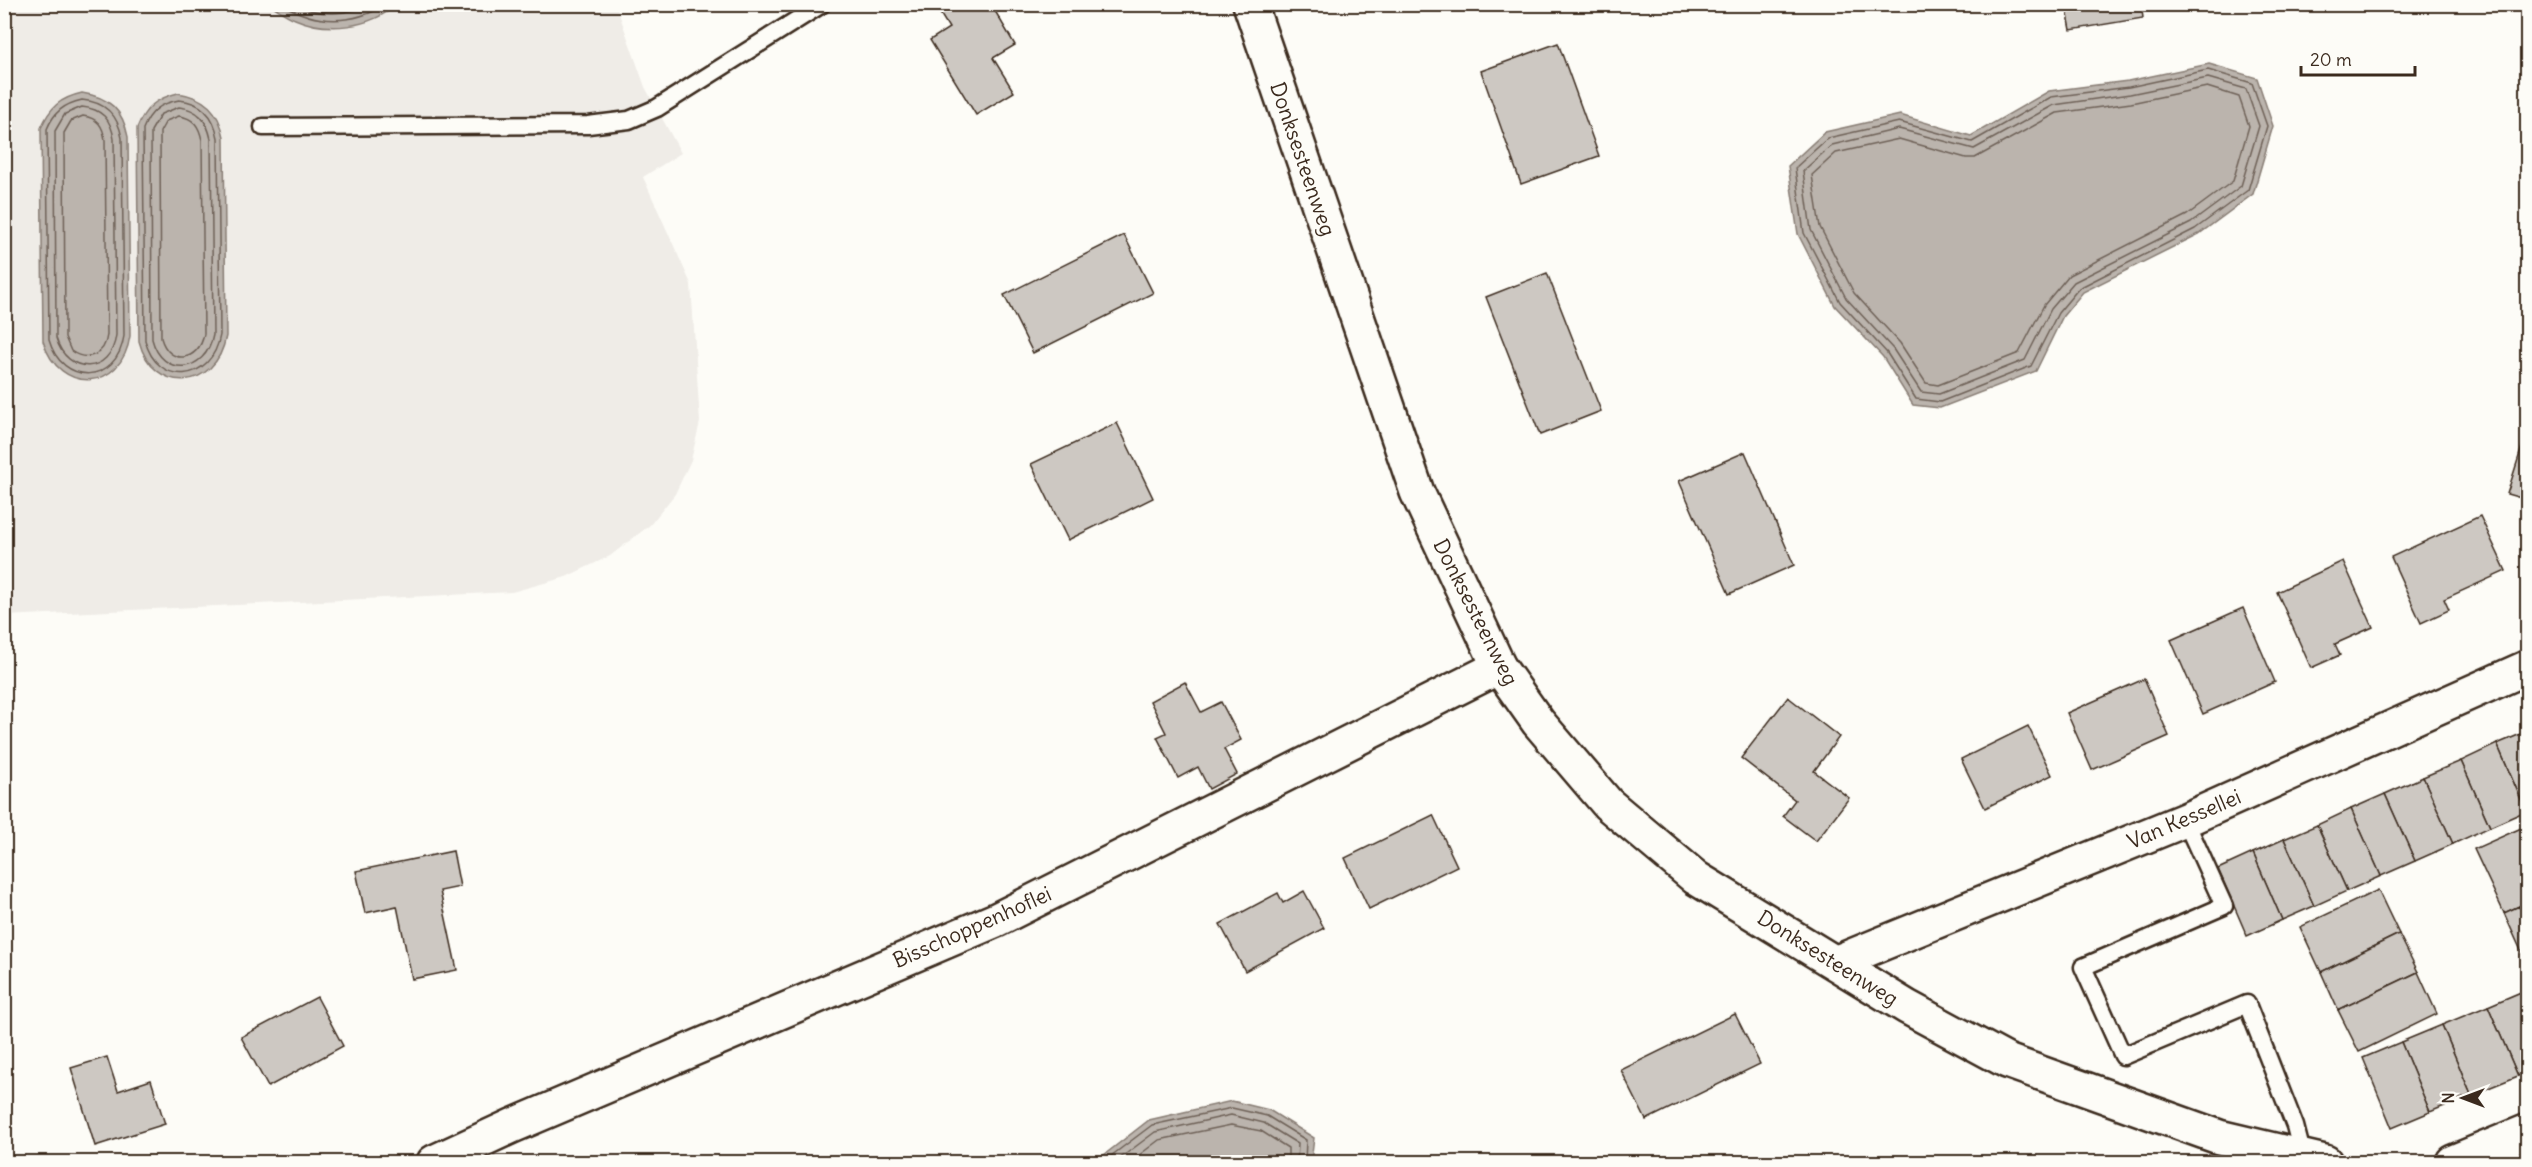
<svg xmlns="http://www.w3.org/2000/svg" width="2532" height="1167" viewBox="0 0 2532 1167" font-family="Delius,sans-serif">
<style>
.built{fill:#efece7}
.water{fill:#bbb4ad;stroke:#887d74;stroke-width:1.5}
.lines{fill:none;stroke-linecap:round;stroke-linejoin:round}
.shore{stroke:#6e6157;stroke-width:1.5}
.building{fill:#cdc8c2;stroke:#3b2a1e;stroke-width:1.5}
.service-casing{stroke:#3b2a1e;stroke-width:21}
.minor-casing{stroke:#3b2a1e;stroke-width:38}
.tertiary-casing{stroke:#3b2a1e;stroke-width:38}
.service{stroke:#fdfcf7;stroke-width:16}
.minor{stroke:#fdfcf7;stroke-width:33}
.tertiary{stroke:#fdfcf7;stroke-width:33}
.labels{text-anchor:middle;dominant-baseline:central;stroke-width:4.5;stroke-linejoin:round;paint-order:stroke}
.street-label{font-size:21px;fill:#3b2a1e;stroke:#fdfcf7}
</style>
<rect width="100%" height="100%" fill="#fdfcf7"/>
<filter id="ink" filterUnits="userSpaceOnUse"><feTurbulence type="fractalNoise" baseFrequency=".0167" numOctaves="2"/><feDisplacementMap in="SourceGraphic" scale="12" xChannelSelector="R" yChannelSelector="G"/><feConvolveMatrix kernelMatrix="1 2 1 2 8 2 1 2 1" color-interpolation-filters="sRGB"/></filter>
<g filter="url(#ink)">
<path class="built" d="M4,5H616L645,87L681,153L643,177L691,284L700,422L691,460L675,494L650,525L610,556L566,577L512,592L5,616Z"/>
<g class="water">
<path d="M271,5H396C370,28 327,33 295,19C286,16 278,9 271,5Z"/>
<path d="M2209,64L2257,78L2273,126L2253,194L2199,234L2083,292L2063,316L2036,371L1940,408L1913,405L1883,357L1835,306L1798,234L1788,166L1825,132L1900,115L1971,136L2049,91L2128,81Z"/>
<path d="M82,93C109,97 123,110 128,137L130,336C122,392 59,395 43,341L41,128C50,107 60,98 82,93Z"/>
<path d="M178,93C205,97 219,111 224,137L226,336C216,392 153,395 139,341L137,128C145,107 157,98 178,93Z"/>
<path d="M1232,1101L1269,1110L1314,1138L1311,1162H1095L1149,1120Z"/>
</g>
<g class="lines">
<g class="shore">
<path d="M282,4C316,25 353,25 387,4"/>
<path d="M296,4C319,17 348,15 370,4"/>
<path d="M2208,70L2252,83L2267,126L2248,190L2195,229L2079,288L2058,313L2031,366L1940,402L1916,399L1887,353L1840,302L1804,233L1795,168L1828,138L1899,122L1972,142L2051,97L2129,87Z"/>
<path d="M2208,78L2246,89L2259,126L2241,186L2191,223L2074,282L2051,309L2025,360L1939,394L1921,392L1893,349L1846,298L1811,230L1803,171L1832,145L1899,129L1974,149L2054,105L2130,94Z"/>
<path d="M2207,87L2239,97L2249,126L2233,181L2187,215L2069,275L2044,305L2019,353L1938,385L1926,383L1900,343L1854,293L1820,227L1812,175L1836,153L1899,139L1966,158H1975L2057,113L2131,103Z"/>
<path d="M82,100C106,102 118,115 122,138L124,336C117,385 62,386 49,340L47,129C54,112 64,104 82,100Z"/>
<path d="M179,100C202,102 214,115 218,138L220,335C212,383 157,388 145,340L143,129C150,111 161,103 179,100Z"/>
<path d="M82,107C102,109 111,119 114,139L116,335C111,375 67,376 56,338L55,131L65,114Z"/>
<path d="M179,107C198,109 207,120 211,139L213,335C206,374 162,378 152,339L151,131L161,114Z"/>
<path d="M83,116C98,118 103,126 105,140L107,335C105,354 88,363 71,351L65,337L64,133L71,121Z"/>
<path d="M179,116C194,118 199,126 202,140L204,334C199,362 169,366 161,338L160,132L166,121Z"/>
<path d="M1103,1162L1152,1125L1232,1108L1267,1116L1306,1140L1305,1162"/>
<path d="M1115,1162L1155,1132L1231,1115L1264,1123L1298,1144L1297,1162"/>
<path d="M1130,1162L1159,1140L1231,1125L1261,1131L1288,1148V1162"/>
</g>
</g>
<g class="building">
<path d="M947,4H991L1015,45L993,58L1014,92L976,115L930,40L949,28L938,10Z"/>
<path d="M2066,4H2141L2143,18L2071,30Z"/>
<path d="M1558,43L1599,156L1521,184L1481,71Z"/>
<path d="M1124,235L1153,293L1033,353L1004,295Z"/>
<path d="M1547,273L1601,411L1540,435L1486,297Z"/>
<path d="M1117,423L1153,498L1068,540L1031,464Z"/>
<path d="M2528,428V500L2507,494Z"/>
<path d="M1745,452L1794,565L1729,594L1679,481Z"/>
<path d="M2480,516L2506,571L2444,599L2449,610L2421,623L2391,557Z"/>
<path d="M2343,561L2373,627L2335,644L2340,655L2311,668L2277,592Z"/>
<path d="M2243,608L2275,682L2203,714L2171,640Z"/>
<path d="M2144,679L2169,736L2092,770L2067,713Z"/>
<path d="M1185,682L1201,712L1221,702L1241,740L1224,749L1237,774L1209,789L1198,767L1178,778L1157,737L1166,733L1150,701Z"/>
<path d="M1788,697L1839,737L1814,771L1849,798L1816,841L1783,816L1795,800L1741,758Z"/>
<path d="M2028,726L2052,775L1985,808L1961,759Z"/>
<path d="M2528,731V811H2526L2497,744Z"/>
<path d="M2497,744L2526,811L2490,827L2461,761Z"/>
<path d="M2461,761L2490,827L2453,844L2423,777Z"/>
<path d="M2423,777L2453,844L2415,861L2385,794Z"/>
<path d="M2385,794L2415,861L2381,876L2351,809Z"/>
<path d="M2351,809L2381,876L2347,891L2317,825Z"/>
<path d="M1433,815L1457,866L1369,909L1345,858Z"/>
<path d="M2317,825L2347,891L2314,906L2284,839Z"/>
<path d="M2528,825V902L2504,913L2474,849Z"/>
<path d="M2284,839L2314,906L2282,920L2253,853Z"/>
<path d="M453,851L460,887L440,891L457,970L412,979L397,906L365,913L356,871Z"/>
<path d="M2253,853L2282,920L2247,936L2218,869Z"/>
<path d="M2378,890L2399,934L2321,972L2300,927Z"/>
<path d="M1304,891L1324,928L1245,971L1220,924L1278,893L1283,903Z"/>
<path d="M2528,902V966L2504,913Z"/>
<path d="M2399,934L2418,972L2338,1010L2321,972Z"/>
<path d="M2418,972L2437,1014L2359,1052L2338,1010Z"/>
<path d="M2528,989V1071L2518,1076L2488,1006Z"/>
<path d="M317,997L343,1046L268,1087L241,1037Z"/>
<path d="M2488,1006L2518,1076L2471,1095L2442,1025Z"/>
<path d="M1735,1014L1760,1064L1646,1120L1621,1070Z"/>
<path d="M2442,1025L2471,1095L2430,1112L2401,1042Z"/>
<path d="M2401,1042L2430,1112L2392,1128L2363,1058Z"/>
<path d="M107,1057L118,1091L151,1080L165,1124L95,1146L71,1068Z"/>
</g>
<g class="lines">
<defs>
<g id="service">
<path d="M263,127L588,125L629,120L657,108L822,4"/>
<path d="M2185,820L2224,906L2083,967L2123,1056L2247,1004L2295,1126L2303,1157"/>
</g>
<g id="minor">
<path d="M1837,962L2185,820L2528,667"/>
<path d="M434,1162L512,1126L996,920L1499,667"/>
<path d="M2453,1162L2528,1131"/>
</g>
<path id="tertiary" d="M1250,4L1417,492L1499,667L1538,722L1608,804L1696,878L1907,1007L2007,1061L2219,1137L2325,1162"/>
</defs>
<use href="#service" class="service-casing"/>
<use href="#minor" class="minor-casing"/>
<use href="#tertiary" class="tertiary-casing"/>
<use href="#service" class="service"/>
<use href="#minor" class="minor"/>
<use href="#tertiary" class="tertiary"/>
</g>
</g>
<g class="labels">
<g class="street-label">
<text transform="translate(1303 159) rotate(71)">Donksesteenweg</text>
<text transform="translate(1476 612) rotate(63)">Donksesteenweg</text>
<text transform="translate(2184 819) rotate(-23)">Van Kessellei</text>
<text transform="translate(972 927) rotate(-24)">Bisschoppenhoflei</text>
<text transform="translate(1828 958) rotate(32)">Donksesteenweg</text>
</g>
</g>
<rect width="2532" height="1167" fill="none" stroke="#fdfcf7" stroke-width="24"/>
<rect x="12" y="12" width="2508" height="1143" fill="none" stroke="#3b2a1e" stroke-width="2" filter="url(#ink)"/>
<g transform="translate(2463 1098) rotate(270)" stroke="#fdfcf7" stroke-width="4.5" paint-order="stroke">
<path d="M0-4.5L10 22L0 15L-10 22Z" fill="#3b2a1e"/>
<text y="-9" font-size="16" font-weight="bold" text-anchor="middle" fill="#3b2a1e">N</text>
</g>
<path d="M2301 66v9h114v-9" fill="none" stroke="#3b2a1e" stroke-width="3"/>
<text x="2310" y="66" font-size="18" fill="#3b2a1e" stroke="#fdfcf7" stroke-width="4.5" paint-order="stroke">20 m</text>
</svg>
